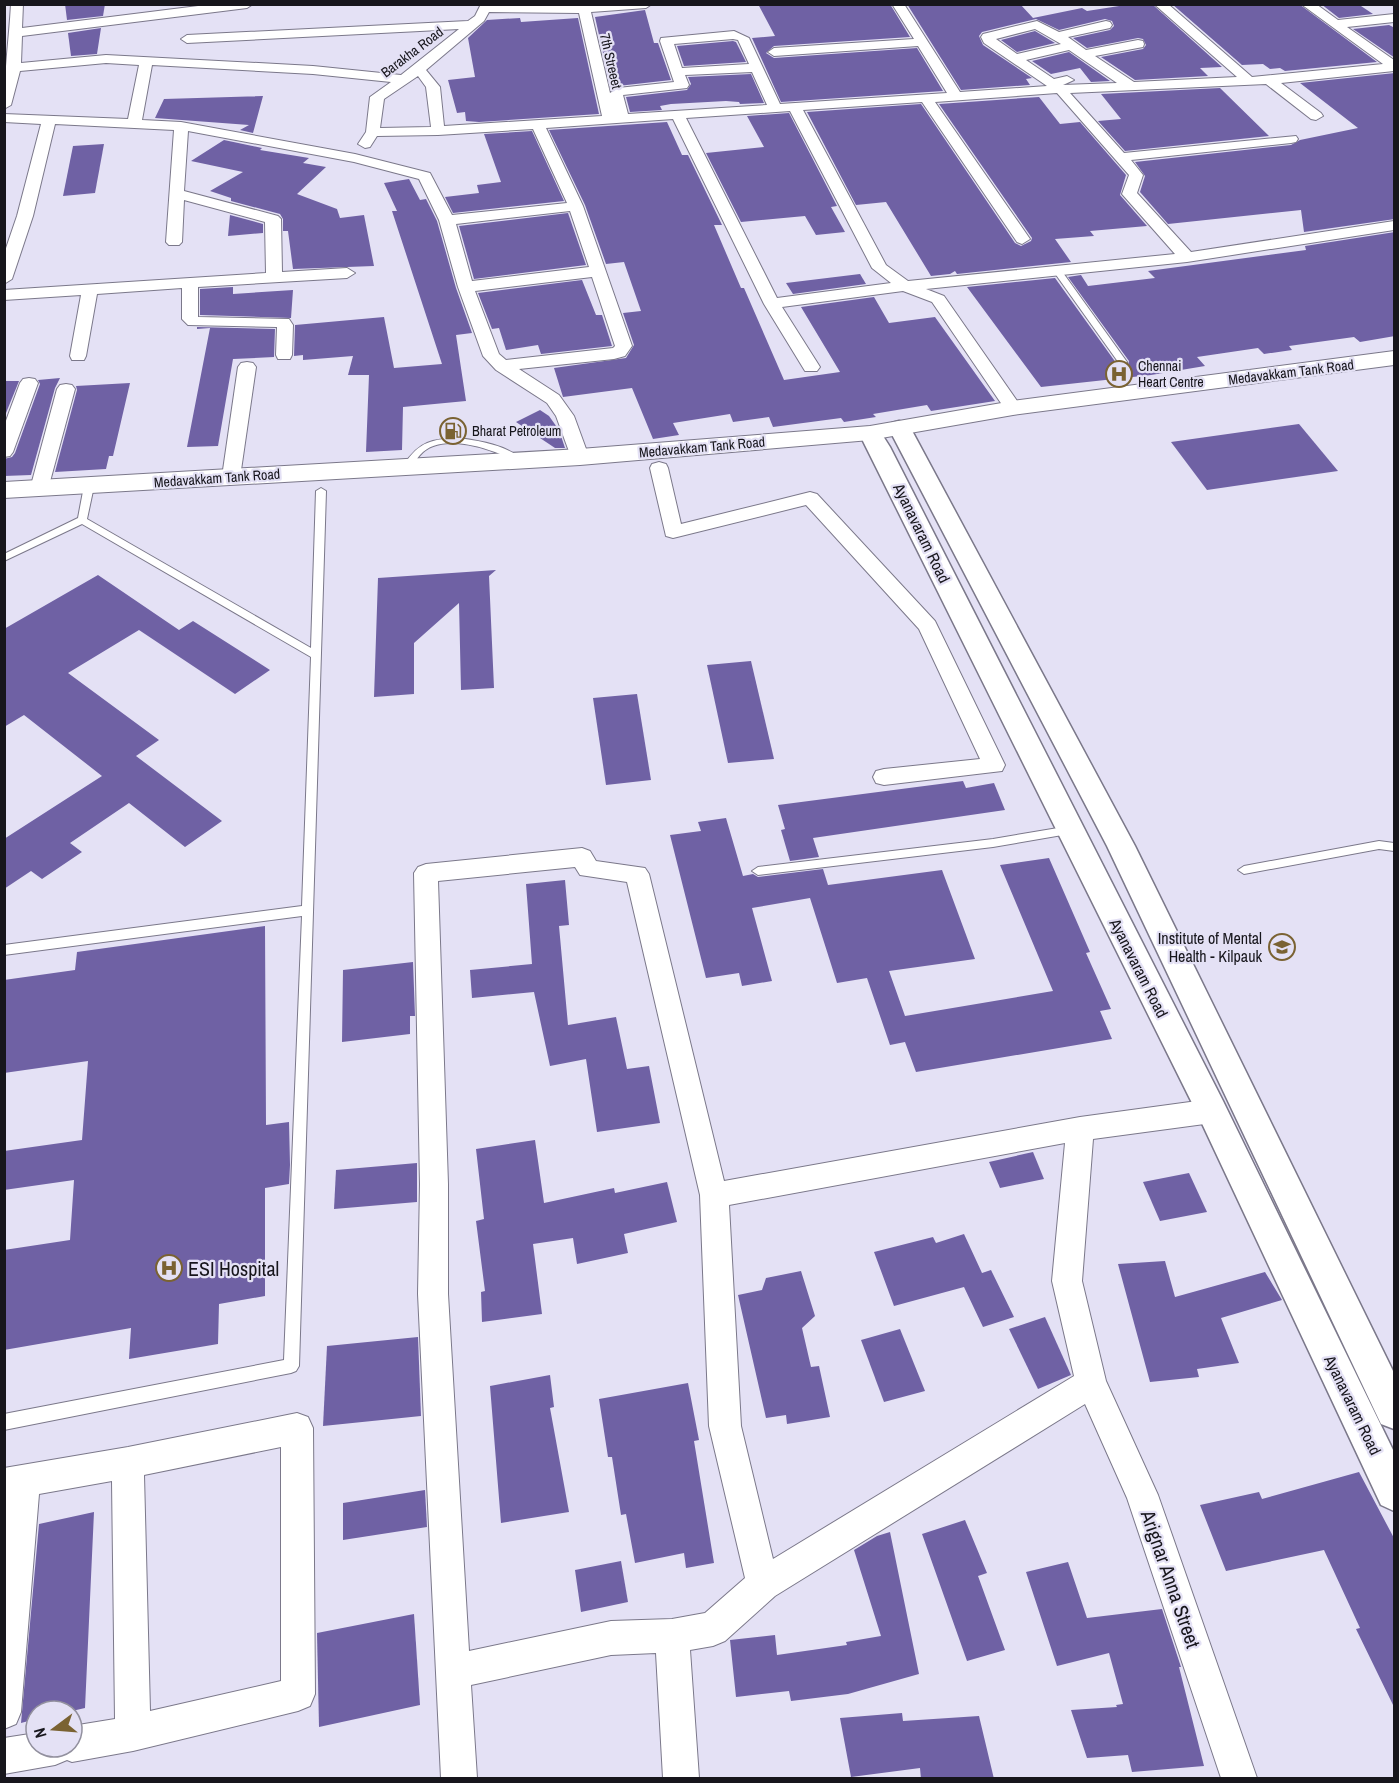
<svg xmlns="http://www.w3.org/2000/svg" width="1399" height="1783" viewBox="0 0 1399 1783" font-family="'Archivo Narrow',sans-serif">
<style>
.building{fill:#6f61a4}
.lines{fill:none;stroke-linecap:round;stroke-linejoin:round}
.service-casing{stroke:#7b788a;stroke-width:2}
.minor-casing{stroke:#7b788a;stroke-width:2}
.tertiary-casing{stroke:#7b788a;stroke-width:3}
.secondary-casing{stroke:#7b788a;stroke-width:2}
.service{fill:#fff;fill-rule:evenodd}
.minor{fill:#fff;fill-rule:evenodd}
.tertiary{fill:#fff;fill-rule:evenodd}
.secondary{fill:#fff;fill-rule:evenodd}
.labels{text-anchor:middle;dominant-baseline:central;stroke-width:4.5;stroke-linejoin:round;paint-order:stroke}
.far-street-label{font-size:14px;fill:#17161c;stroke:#e4e1f5}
.far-poi-label{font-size:14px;fill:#17161c;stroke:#e4e1f5;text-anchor:start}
.street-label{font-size:16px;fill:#17161c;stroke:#e4e1f5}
.poi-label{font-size:16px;fill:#17161c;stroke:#e4e1f5;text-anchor:end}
.near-poi-label{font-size:20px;fill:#17161c;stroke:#e4e1f5;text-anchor:start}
.near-street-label{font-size:20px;fill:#17161c;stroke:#e4e1f5}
</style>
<rect width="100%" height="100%" fill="#e4e1f5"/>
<g class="building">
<path d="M65,4H105L103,16L67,20Z"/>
<path d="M758,4H890L910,37L774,46L766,53L774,58L917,48L943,91L781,102L752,38L775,36Z"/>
<path d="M907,4H1020L1033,18L1082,8L1087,11L1132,4H1152L1222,67L1200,68L1208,76L1135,80L1101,57L1143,49L1146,45L1143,39L1138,38L1087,48L1073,38L1110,30L1114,26L1112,21L1105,19L1059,30L1036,19L982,32L979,36L983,45L1032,78L1026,79L1030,85L961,90Z"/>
<path d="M1172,4H1299L1377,62L1285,71L1280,68L1270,69L1263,64L1242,65Z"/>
<path d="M1321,4H1358L1373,14L1339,18Z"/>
<path d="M645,10L654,43H658L671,80L618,86L611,89L595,17Z"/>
<path d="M520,18L521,22L578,18L599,114L479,122L466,121L465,112L457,113L448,80L475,77L468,38L487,20Z"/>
<path d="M1389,25L1395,28V58L1353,29Z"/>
<path d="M101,28L97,54L71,56L68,33Z"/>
<path d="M1035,31L1055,43L1017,52L1001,40Z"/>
<path d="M733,41L736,42L746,62L684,66L677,46Z"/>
<path d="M1069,52L1110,81L1091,82L1080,68L1051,74L1032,61Z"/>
<path d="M1395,73V219L1304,232L1301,210L1168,224L1140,192L1145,176L1135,162L1291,145L1300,140L1358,128L1300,83Z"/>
<path d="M751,74L764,103L740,104L739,102L726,101L671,104L660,106L662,110L630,112L626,97L687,90L691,84L688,77Z"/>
<path d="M1220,88L1269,136L1125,151L1098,121L1121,119L1101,94Z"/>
<path d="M263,96L253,133L240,130L249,125L155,118L164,99Z"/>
<path d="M1039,97L1060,124L1080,122L1126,175L1120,195L1147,226L1090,231L1094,236L1055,239L1071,262L957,274L955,271L950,274L931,276L886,202L856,205L807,112L921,104L1015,243L1021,246L1031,241L1032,238L939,104Z"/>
<path d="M789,113L837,206L831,207L845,232L816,235L805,216L741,222L706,153L764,147L747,116Z"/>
<path d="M667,122L682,155H688L722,225H714L741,288H744L784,380L840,372L801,307L874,297L889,323L935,317L995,401L931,411L927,405L873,414L876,417L844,422L841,418L773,427L769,417L733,422L730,414L673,423L679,435L653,439L632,388L563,397L554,368L626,358L634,345L623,313L641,311L624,262L606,264L585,205L549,130Z"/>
<path d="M532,131L564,201L453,213L445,197L479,193L477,185L501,182L484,134Z"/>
<path d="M224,140L262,148L260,150L309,158L303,163L326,167L297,194L337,209L340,218L364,215L374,266L293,269L288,231H283V219L280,214L231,201V198L210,191L243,172L191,161Z"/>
<path d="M104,144L95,193L63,196L73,146Z"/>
<path d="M409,179L420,200L426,199L437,221L456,288L472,333L456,335L466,401L403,407L402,450L366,452L369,375H348L353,356L303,360V355L294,356L295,325L384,317L394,368L442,364L392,211H397L384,183Z"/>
<path d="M568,213L586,265L474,279L459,226Z"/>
<path d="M230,215L263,224V233L228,236Z"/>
<path d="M1395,232V336L1360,342L1354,337L1289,346L1292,350L1264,354L1258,348L1197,357L1205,366L1151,375L1041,387L967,287L1055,278L1119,367L1127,368L1129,361L1068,277L1081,275L1088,286L1155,278L1148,271L1306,250L1305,246Z"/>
<path d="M860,274L866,284L793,294L786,283Z"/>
<path d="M582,280L596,315H602L612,346L541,354L538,345L506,350L499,328L492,329L478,293Z"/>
<path d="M233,287V294L293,290L291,318L200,315V289Z"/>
<path d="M197,327L275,329L274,357L233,359L218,446L187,447L210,328L197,329Z"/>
<path d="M60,378L55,388L31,475L4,476V459L12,457L15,453L40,384L38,380Z"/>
<path d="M4,381H19L4,418Z"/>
<path d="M130,383L113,456H109L106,469L55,472L77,390L76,386Z"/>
<path d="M540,410L549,416L559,430L565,448H555L516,422Z"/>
<path d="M1299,424L1338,471L1207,490L1171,442Z"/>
<path d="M496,570L489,576L494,688L461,690L459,603L414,643V694L374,697L378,578Z"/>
<path d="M98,575L179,630L193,621L270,670L235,694L139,630L68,673L159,740L136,756L222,821L185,847L129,803L70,843L82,852L42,879L31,871L4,889V839L102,776L24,715L4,727V629Z"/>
<path d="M751,661L774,759L728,763L707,665Z"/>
<path d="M637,694L651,780L606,785L593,698Z"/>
<path d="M963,781L966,788L994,783L1005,810L813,838L819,857L790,861L781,830L785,829L778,805Z"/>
<path d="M726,818L743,876L753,874L758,877L823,869L828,885L942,870L975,959L889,971L905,1016L1053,991L1000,865L1049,858L1090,952L1086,953L1111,1009L1100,1011L1112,1039L916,1072L905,1042L890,1045L867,978L837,983L810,898L752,908L772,981L742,986L739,973L706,978L670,835L701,831L698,822Z"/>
<path d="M565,880L569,925L559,926L568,1025L616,1017L627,1069L649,1066L660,1123L597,1132L586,1059L550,1066L534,992L472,998L470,970L532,964L526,884Z"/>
<path d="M265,926L266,1125L289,1122L290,1165L289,1184L265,1188V1296L219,1304L218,1344L129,1359L131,1328L4,1350V1250L70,1240L74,1180L4,1190V1151L82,1140L88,1061L4,1073V980L75,970L77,952Z"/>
<path d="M413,962L415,1016H410V1034L342,1042L343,970Z"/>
<path d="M535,1140L544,1203L614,1188L615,1193L667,1182L677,1222L624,1234L628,1253L577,1264L573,1238L533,1244L542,1314L482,1322L481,1292L485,1291L476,1221L484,1219L476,1149Z"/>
<path d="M1033,1152L1044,1179L1000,1188L989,1162Z"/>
<path d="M417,1163V1202L334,1209L336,1170Z"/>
<path d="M1189,1173L1207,1212L1160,1221L1143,1182Z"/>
<path d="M964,1234L982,1273L991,1270L1014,1317L983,1327L964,1287L894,1306L874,1252L933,1237L936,1243Z"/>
<path d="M1165,1261L1175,1297L1265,1272L1282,1300L1221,1318L1239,1363L1197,1369L1199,1377L1150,1382L1118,1264Z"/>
<path d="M801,1271L815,1316L802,1328L811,1367L819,1366L830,1417L787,1424L786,1415L766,1418L738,1295L762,1290L766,1278Z"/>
<path d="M1045,1317L1071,1375L1038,1389L1009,1329Z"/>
<path d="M900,1329L925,1391L884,1402L861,1340Z"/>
<path d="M418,1337L421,1416L323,1426L327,1346Z"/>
<path d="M550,1375L554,1407L550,1408L569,1512L501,1523L490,1386Z"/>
<path d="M688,1383L699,1440L694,1441L714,1563L686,1568L684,1553L635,1563L626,1514L621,1515L612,1457H608L599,1399Z"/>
<path d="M1359,1472L1395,1540V1709L1356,1629L1360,1628L1324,1550L1226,1571L1200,1505L1259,1492L1262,1499Z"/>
<path d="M425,1490L427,1527L343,1540V1503Z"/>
<path d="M94,1512L85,1708L72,1711H36V1719L21,1723L39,1524Z"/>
<path d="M965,1520L987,1573L978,1576L1005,1650L967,1661L922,1534Z"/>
<path d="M890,1532L919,1674L848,1694L791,1701L789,1691L736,1697L730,1640L775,1635L777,1655L847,1645L846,1642L881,1636L854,1550L877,1536Z"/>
<path d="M621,1561L628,1602L581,1612L575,1570Z"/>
<path d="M1068,1562L1087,1618L1162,1609L1181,1667H1179L1204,1766L1132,1772L1128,1755L1087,1758L1071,1710L1117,1707L1116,1705L1123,1704L1109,1653L1057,1666L1026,1572Z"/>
<path d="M414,1614L420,1705L319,1727L317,1633Z"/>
<path d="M902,1713L903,1721L979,1716L994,1779H921L920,1768L851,1777L840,1718Z"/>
</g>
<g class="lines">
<defs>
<g id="service">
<path d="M1055,270H1061L1127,362V366H1121L1054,272Z"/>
<path d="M459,438C480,441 506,445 523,460L521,462C513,463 507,457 500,454C478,445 438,434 420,455C417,458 415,463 412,467L409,468L404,465C419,441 433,439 459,438Z"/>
<path d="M89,483L94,486L87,519L311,648L316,491L321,488L326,491L299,1366L296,1371L291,1373L4,1430V1414L284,1360L302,916L4,955V945L302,906L311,657L82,524L4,561V554L78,518L84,486Z"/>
<path d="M1070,826L1076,830L1074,833L993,847L758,875L752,871L758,867L993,839Z"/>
<path d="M1379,841L1394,843V851L1379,849L1244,874L1238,870L1244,866Z"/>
</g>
<g id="minor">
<path d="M11,4H23L22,28L214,4H253L247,8L22,36L21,63L106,55L313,66L401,75L459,29L187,43L181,39L187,35L468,21L475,16L481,4H652L646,8L591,12L610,93L618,88L674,82L660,41L661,38L734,31L749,38L780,104L947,93L918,46L774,56L768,52L774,48L914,39L892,4H904L960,92L1047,86L984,43L981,37L983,34L1037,21L1059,32L1106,21L1110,22L1112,25L1110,28L1068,37L1086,50L1138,40L1143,41L1144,44L1143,47L1095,56L1134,82L1237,77L1154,4H1168L1252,77L1383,64L1301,4H1316L1338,20L1394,14V22L1347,27L1394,60V71L1281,83L1321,113L1323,116L1316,120L1311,119L1266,84L1070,93L1124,153L1296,136L1298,139L1296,142L1291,143L1131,160L1143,175L1137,193L1191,252L1394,221V230L1187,262L926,289L944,296L1022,408L1019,412H1007L932,302L903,291L782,307L820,367L817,371H805L764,304L673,119L546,128L583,206L632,346L625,356L614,359L519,369L559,395L574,416L589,457L586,461H574L571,457L556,416L547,403L496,370L483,356L458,287L439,220L419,179L354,162L188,131L184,191L278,216L281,219L282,272L347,268L355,273L347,278L198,287V317L289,319L293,325L292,355L290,359H278L276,355L277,327L188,325L182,319V288L97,294L86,356L84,360H72L70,356L81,295L4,300V290L266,273L265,222L184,200L182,242L179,245H169L166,242L174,130L55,124L33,216L12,279L4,284V254L17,216L41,124L4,122V114L128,119L139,65L106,63L20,71L11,105L4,109C4,74 9,40 11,4ZM489,12L579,13L602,116L444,126L440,87L426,70L484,21ZM1035,29L1061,44L1017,54L996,39ZM733,39L738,40L749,64L682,68L674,44ZM1069,50L1117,83L1063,85L1074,80L1067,76L1054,79L1026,60ZM152,65L313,74L391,82L370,97L366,132L358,144L365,148L370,147L377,136L438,135L533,129L567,203L452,215L430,173L355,154L181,122L142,120ZM752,72L767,105L628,114L623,95L687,88L689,85L685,75ZM418,76L426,87L431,127L380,128L384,99ZM1057,93L1129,175L1122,194L1175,254L908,281L886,265L803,110L922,102L1017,242L1022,244L1030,239L935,102ZM790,111L872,268L891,283L777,298L686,118ZM570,211L589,267L472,281L456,224ZM592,277L615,346L613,348L506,360L499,354L475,291Z"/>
<path d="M247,362L253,363L256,367L240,477L238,481H224L222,477L238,367L241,363Z"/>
<path d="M29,378L35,379L38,383L13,452L10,456L4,457V426L20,383L23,379Z"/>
<path d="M66,384L72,385L75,389L48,489L46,493H32L30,489L57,389L60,385Z"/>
<path d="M659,462L666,464L668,468L681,524L810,492L817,494L935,621L1005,765L1002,771L884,785L876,783L873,777L876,771L884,769L980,759L919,629L806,505L673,538L666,536L650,468L652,464Z"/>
<path d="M582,848L590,851L596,861L645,868L649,874L724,1181L1080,1117L1212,1099L1222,1103L1225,1111L1222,1119L1212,1123L1093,1139L1082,1281L1106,1381L1158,1495L1257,1778H1221L1127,1498L1085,1404L775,1596L725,1641L713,1646L690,1650L699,1778H663L656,1653L611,1655L471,1685L477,1778H441L418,1294L420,1184L414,873L418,867L426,864ZM575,867L580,875L627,882L700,1195L709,1426L745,1578L705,1613L672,1619L611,1621L469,1651L448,1294V1184L438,881ZM1065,1143L1052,1281L1074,1376L773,1559L741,1426L729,1205Z"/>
<path d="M297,1413L308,1417L313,1428L315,1694L310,1706L298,1711L133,1751L72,1762L67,1760L55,1765L4,1774V1738L36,1733V1747H72V1726L115,1719L112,1481L39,1494L21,1712L16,1724L4,1729L6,1500H4V1468L128,1447ZM281,1447V1681L150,1711L144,1475Z"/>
</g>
<g id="tertiary">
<path d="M899,421L906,423L910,427L1135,846L1394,1373V1429L1381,1424L1107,846L888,427L892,423Z"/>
<path d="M870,427L878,428L890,447L1223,1101L1394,1452V1511L1381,1505L1198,1115L859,433L862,428Z"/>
</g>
<path id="secondary" d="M1394,351V365L1013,415L870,440L580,465L4,498V482L580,449L870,426L1013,401Z"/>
</defs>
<use href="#service" class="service-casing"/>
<use href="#minor" class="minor-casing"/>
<use href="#tertiary" class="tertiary-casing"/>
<use href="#secondary" class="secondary-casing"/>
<use href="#service" class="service"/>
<use href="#minor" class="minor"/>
<use href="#tertiary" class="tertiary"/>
<use href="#secondary" class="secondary"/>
</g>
<defs>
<symbol id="hospital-ring" viewBox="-11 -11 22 22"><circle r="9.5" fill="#e4e1f5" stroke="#7a6232" stroke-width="1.5"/><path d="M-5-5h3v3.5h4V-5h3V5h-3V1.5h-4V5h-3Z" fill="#7a6232"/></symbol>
<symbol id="fuel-ring" viewBox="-11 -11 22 22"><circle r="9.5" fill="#e4e1f5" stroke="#7a6232" stroke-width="1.5"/><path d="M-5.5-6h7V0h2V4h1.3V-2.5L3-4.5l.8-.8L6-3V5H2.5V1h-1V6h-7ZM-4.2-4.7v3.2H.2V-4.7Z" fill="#7a6232"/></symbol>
<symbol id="university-ring" viewBox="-11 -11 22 22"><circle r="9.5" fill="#e4e1f5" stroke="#7a6232" stroke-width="1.5"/><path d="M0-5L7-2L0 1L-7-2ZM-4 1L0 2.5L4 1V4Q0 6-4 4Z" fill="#7a6232"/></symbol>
</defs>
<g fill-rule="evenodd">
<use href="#hospital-ring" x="1104" y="359" width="30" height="30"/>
<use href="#fuel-ring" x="438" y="416" width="30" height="30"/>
<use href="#university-ring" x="1267" y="932" width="30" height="30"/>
<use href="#hospital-ring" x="154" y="1253" width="30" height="30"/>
</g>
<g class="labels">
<g class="far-street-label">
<text transform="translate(412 52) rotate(-37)">Barakha Road</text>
<text transform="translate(611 61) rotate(77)">7th Streeet</text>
<text transform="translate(1291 372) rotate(-7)">Medavakkam Tank Road</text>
<text transform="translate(702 447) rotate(-5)">Medavakkam Tank Road</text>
<text transform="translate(217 478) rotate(-4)">Medavakkam Tank Road</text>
</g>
<g class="far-poi-label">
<text x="1138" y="366">Chennai<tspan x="1138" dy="16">Heart Centre</tspan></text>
<text x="472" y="431">Bharat Petroleum</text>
</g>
<g class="street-label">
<text transform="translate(922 533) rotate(64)">Ayanavaram Road</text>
<text transform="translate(1139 968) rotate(63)">Ayanavaram Road</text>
<text transform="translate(1353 1405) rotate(64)">Ayanavaram Road</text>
</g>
<g class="poi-label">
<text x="1262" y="938">Institute of Mental<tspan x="1262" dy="18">Health - Kilpauk</tspan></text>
</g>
<g class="near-poi-label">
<text x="188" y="1268">ESI Hospital</text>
</g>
<g class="near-street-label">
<text transform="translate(1171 1579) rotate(71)">Arignar Anna Street</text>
</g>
</g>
<rect width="1399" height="1783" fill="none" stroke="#17161c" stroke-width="12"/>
<g transform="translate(54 1729) rotate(254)"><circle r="28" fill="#e4e1f5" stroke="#92909e" stroke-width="1.5"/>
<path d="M0-4.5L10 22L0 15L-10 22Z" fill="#7a6232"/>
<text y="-9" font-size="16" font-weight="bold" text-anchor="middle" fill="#17161c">N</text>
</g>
</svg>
